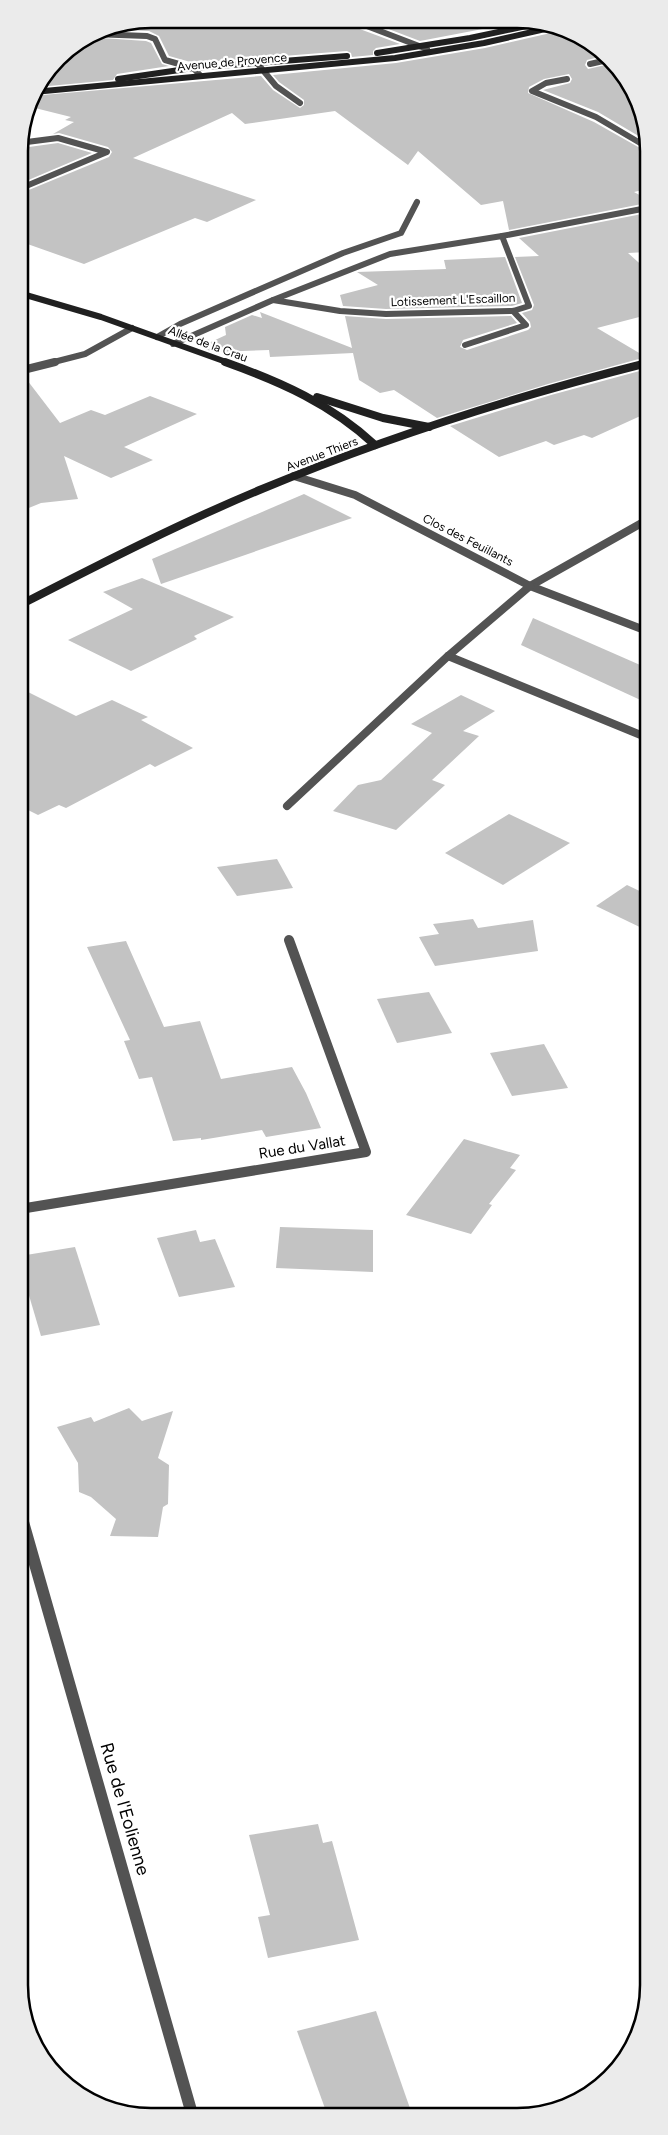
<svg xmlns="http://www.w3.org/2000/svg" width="668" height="2135" viewBox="0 0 668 2135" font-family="Figtree,sans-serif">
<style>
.building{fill:#c3c3c3}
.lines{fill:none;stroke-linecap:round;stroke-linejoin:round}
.lane{stroke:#535353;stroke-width:6}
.street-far3{stroke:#535353;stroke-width:6}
.street-far2{stroke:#535353;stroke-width:8}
.street-far1{stroke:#535353;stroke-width:10}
.street{stroke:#535353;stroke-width:12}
.secondary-far1{stroke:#202020;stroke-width:6}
.secondary{stroke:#202020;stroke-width:8}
.labels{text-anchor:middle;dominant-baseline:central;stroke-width:4.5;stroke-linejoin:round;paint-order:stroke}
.far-street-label{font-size:12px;fill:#000;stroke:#fff}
.street-label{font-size:15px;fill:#000;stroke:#fff}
.near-street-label{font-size:18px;fill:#000;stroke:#fff}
.rim{fill:none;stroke:#000;stroke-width:2.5}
</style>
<rect width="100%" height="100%" fill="#fff"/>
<g class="building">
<path d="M150,19L346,20L349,25L400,44L376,48L373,51V55L352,57L351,53L347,51L194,63L169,56L159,36L149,31L99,29Z"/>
<path d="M365,20H366L525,21L420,41Z"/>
<path d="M558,29L607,55L587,60L585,65L588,69L614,63L647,125V141L598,112L543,90L570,83L572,79L569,74L544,79L529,87L528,93L594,122L647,152V189L634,192L647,199V203L509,230L503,201L481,205L418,151L408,165L335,111L245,124L232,113L133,158L256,200L207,222L195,218L84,264L19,241V194L109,157L112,152L108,147L59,133L53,134L74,122L65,120L71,117L27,106L31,96L261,76L273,90L300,108L304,105V100L279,82L273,75L396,63L485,48L555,32Z"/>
<path d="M87,37L146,41L151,43L162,64L169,66L117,74L113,80L38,87L57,57Z"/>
<path d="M58,143L92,153L19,184V152L29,147Z"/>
<path d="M647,213V252L628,253L647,270V315L597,328L646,357L548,384L437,418L394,390L380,393L359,380L353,353L270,357L269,350L213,352L200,347L226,335L225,327L252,315L262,318L260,312L352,348L345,316L386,319L511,316L517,323L463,340L460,347L467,350L528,330L531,327L530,322L522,313L532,310L534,305L515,257L539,256L519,238Z"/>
<path d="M505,257L522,303L512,306L386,309L343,306L340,295L378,285L357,272L446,269L444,260Z"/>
<path d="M647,369V413L592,438L584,435L554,445L546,441L499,457L450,426L551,395Z"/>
<path d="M24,376L60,423L91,410L105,415L150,396L197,414L124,447L153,460L111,478L64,456L78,499L41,503L19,512V377Z"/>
<path d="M304,494L352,518L161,584L152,559Z"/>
<path d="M142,578L234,617L194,636L197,639L131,671L68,640L133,609L103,592Z"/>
<path d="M533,618L647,668V703L521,645Z"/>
<path d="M20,688L76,716L112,700L148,717L141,720L193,748L155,767L150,764L66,808L59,805L38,815L20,806Z"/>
<path d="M461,695L495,711L463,731L479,736L432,780L445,785L396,830L333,811L358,785L381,780L432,733L411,724Z"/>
<path d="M509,814L570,843L503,885L445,853Z"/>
<path d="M277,859L293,888L237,896L217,867Z"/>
<path d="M627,885L648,895V931L596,906Z"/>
<path d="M473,919L478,928L533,920L538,951L435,966L419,937L439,934L433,924Z"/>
<path d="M126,941L164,1027L200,1021L221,1079L292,1067L306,1093L321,1128L266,1137L262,1130L201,1140V1138L173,1141L152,1077L139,1079L124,1041L130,1040L87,947Z"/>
<path d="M429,992L452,1033L397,1043L377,999Z"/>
<path d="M544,1044L568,1088L512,1096L490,1053Z"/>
<path d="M464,1139L520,1155L510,1168L516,1170L489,1204L492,1205L471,1234L406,1215Z"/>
<path d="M280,1227L373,1230V1272L276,1268Z"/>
<path d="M196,1230L200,1242L215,1239L235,1287L179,1297L157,1238Z"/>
<path d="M75,1247L100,1325L41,1336L20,1265V1256Z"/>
<path d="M129,1408L142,1421L173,1411L158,1458L169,1465L168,1504L163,1507L158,1537L110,1536L116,1519L91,1497L79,1492L78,1463L57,1427L91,1417L94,1422Z"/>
<path d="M318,1824L323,1843L332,1841L359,1940L268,1958L258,1917L270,1915L249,1835Z"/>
<path d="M376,2011L412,2114H327L297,2031Z"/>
</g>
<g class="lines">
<g class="lane">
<path d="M257,63L276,86L300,103"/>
<path d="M157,337L180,324L343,253L401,233L417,202"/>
<path d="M465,345L526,325L513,311"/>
</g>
<g class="street-far3">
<path d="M351,20L427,49"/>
<path d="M91,34L147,36L155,39L165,60L193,68L200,75"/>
<path d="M590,64L612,59"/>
<path d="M567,79L546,83L532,91L596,117L647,147"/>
<path d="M19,143L58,138L107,152L19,189"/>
<path d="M502,236L647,208"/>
<path d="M502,236L529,306L513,311L386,314L340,311L273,300L390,254Z"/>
<path d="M173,344L273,300"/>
<path d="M50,363L85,354L132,328"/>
</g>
<g class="street-far2">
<path d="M19,371L55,362"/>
<path d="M530,586L647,520"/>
<path d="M530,586L647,631"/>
<path d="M448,656L648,738"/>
<path d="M287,806L448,656L530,586L355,495L294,476"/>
</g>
<path class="street-far1" d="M20,1209L366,1152L289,940"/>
<path class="street" d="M21,1515L192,2114"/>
<g class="secondary-far1">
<path d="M377,53L470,38L545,22"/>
<path d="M118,79L193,68L347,56"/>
<path d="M34,92L395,58L484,43L554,27"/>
<path d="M19,293L101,317L229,363"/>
</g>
<g class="secondary">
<path d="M225,362C281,382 331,404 375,445"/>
<path d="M317,397L383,418L429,427"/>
<path d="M20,605C100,564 180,523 262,489C387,437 516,396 647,363"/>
</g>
</g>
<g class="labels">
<g class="far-street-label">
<text transform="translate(232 62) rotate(-5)">Avenue de Provence</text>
<text transform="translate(453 300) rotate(-2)">Lotissement L'Escaillon</text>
<text transform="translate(208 344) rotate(20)">Allée de la Crau</text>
<text transform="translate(322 454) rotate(-21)">Avenue Thiers</text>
<text transform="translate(468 540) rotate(27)">Clos des Feuillants</text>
</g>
<g class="street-label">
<text transform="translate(302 1147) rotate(-9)">Rue du Vallat</text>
</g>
<g class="near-street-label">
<text transform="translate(125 1809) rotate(74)">Rue de l'Eolienne</text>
</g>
</g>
<path d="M0 0H668V2135H0ZM151 28H517A123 123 0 0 1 640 151V1985A123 123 0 0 1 517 2108H151A123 123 0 0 1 28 1985V151A123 123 0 0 1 151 28Z" fill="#ebebeb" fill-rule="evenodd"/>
<path class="rim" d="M151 28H517A123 123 0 0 1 640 151V1985A123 123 0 0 1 517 2108H151A123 123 0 0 1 28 1985V151A123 123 0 0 1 151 28Z"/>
</svg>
